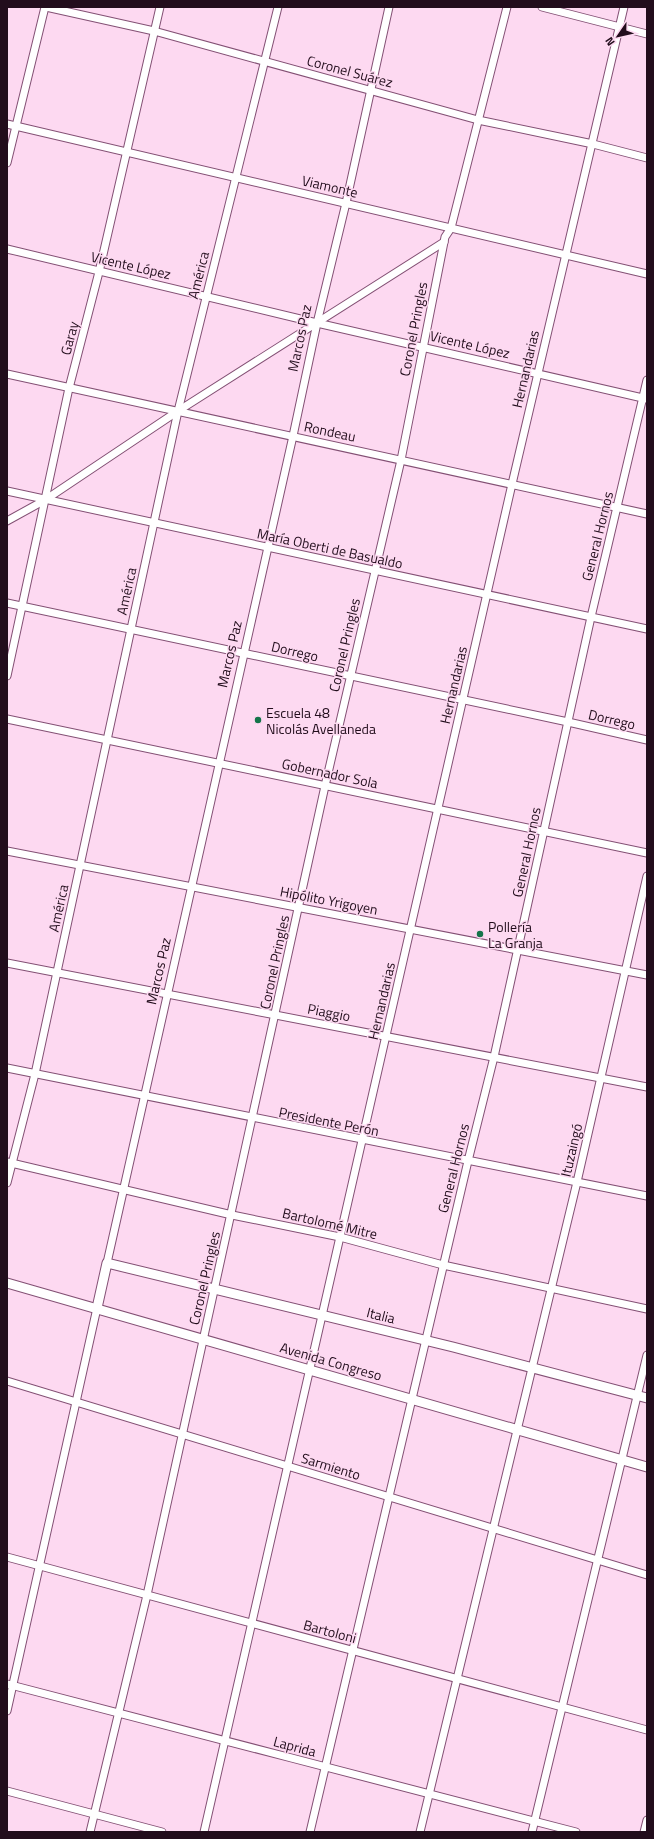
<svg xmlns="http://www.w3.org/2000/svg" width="654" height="1839" viewBox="0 0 654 1839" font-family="'Titillium Web',sans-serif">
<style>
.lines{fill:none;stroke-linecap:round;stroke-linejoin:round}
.minor-casing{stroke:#835074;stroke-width:9}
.tertiary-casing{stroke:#835074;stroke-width:11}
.minor{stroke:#fff;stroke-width:7}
.tertiary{stroke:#fff;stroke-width:9}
.poi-dot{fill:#14744a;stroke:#fdd9f1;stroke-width:1.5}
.labels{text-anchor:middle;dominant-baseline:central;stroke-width:3;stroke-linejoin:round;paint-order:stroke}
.street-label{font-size:14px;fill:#220d1c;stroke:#fdd9f1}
.poi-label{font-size:14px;fill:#220d1c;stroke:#fdd9f1;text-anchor:start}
</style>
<rect width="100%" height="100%" fill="#fdd9f1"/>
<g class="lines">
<defs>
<g id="minor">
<path d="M46,7L154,31L478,120L593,144L647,158"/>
<path d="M542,7L647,34"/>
<path d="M7,124L647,274"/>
<path d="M7,163L45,7"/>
<path d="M7,249L317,323L647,399"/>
<path d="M7,374L647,514"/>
<path d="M7,491L647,629"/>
<path d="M7,521L45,500L178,411L444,242"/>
<path d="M7,603L568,722L647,740"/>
<path d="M7,676L69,388L99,272L160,7"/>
<path d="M7,719L647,853"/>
<path d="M7,851L647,975"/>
<path d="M7,963L647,1087"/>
<path d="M7,1068L647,1196"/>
<path d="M7,1162L232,1215L340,1237L443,1265L647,1309"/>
<path d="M7,1183L35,1074L178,411L278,7"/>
<path d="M107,1263L293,436L317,323L346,203L389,7"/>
<path d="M7,1381L647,1575"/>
<path d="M7,1557L647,1730"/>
<path d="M7,1684C197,1733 386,1783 576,1832"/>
<path d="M7,1711L97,1308"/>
<path d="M7,1791L162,1832"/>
<path d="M90,1832L147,1595L325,786L401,460L445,237L451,228L507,7"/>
<path d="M204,1832L512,484L624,7"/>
<path d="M310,1832L468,1161L494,1057L591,617L647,380"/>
<path d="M420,1832L577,1182L647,876"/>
<path d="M532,1832L647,1355"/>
<path d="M644,1832L647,1820"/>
</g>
<g id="tertiary">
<path d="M7,1283L647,1467"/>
<path d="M97,1308L107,1263L453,1347L647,1398"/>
</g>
</defs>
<use href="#minor" class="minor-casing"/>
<use href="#tertiary" class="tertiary-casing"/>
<use href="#minor" class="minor"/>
<use href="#tertiary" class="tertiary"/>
</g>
<g class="poi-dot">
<circle cx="258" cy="720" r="4"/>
<circle cx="480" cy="934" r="4"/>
</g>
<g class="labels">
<g class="street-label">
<text transform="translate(350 71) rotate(15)">Coronel Suárez</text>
<text transform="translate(330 186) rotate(13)">Viamonte</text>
<text transform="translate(131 265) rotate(13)">Vicente López</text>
<text transform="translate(198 275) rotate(-76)">América</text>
<text transform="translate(413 329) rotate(-79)">Coronel Pringles</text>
<text transform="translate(69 338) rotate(-75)">Garay</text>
<text transform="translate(299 338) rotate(-78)">Marcos Paz</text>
<text transform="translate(470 344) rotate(13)">Vicente López</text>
<text transform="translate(525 369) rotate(-77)">Hernandarias</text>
<text transform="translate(330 431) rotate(12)">Rondeau</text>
<text transform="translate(597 536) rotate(-76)">General Hornos</text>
<text transform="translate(330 548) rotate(12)">María Oberti de Basualdo</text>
<text transform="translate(126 591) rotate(-78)">América</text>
<text transform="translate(344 645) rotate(-77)">Coronel Pringles</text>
<text transform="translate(295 651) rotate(13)">Dorrego</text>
<text transform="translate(229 654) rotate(-77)">Marcos Paz</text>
<text transform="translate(453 685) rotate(-77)">Hernandarias</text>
<text transform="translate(612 719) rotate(13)">Dorrego</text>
<text transform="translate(330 773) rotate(12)">Gobernador Sola</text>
<text transform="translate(526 852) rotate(-78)">General Hornos</text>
<text transform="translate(329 900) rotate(11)">Hipólito Yrigoyen</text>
<text transform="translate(58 908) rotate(-78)">América</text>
<text transform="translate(274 962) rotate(-78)">Coronel Pringles</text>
<text transform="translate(158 971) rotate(-77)">Marcos Paz</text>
<text transform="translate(381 1001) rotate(-77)">Hernandarias</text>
<text transform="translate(329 1012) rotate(11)">Piaggio</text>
<text transform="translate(329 1121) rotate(11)">Presidente Perón</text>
<text transform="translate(571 1150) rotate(-77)">Ituzaingó</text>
<text transform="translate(453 1168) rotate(-76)">General Hornos</text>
<text transform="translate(330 1223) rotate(13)">Bartolomé Mitre</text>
<text transform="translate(204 1278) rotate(-77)">Coronel Pringles</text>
<text transform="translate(381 1315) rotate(14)">Italia</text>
<text transform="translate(331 1361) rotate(16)">Avenida Congreso</text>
<text transform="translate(331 1466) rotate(17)">Sarmiento</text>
<text transform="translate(330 1631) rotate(15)">Bartoloni</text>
<text transform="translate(295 1746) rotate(15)">Laprida</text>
</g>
<g class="poi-label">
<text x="266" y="712">Escuela 48<tspan x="266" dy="16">Nicolás Avellaneda</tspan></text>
<text x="488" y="926">Pollería<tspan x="488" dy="16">La Granja</tspan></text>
</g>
</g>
<rect width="654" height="1839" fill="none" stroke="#220d1c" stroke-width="16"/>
<g transform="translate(618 36) rotate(236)" stroke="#fdd9f1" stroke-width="3" paint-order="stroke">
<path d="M0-3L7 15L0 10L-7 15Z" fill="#220d1c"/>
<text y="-6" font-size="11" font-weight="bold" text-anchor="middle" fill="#220d1c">N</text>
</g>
</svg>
